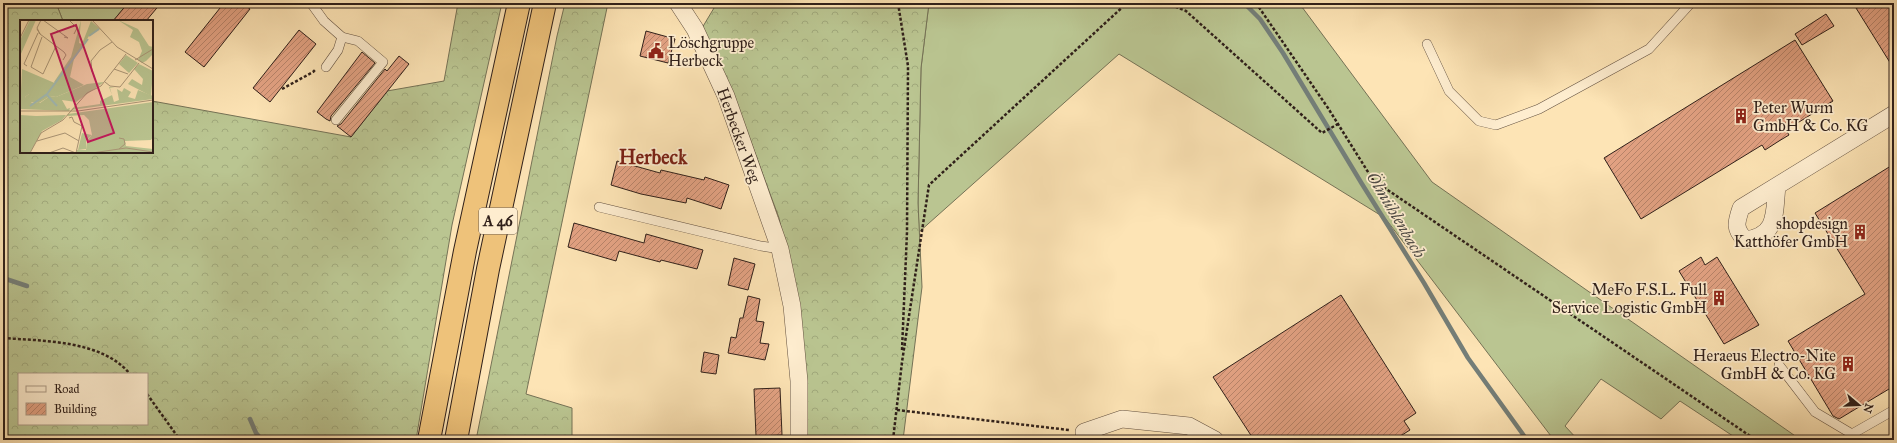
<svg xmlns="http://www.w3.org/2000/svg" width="1897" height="443" viewBox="0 0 1897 443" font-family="'IM FELL Great Primer',serif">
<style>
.grass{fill:#bac591;stroke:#757256}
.forest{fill:url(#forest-crowns);stroke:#757256;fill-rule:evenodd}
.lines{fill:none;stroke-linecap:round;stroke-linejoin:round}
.stream{stroke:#747e78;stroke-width:4.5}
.building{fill:url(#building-hatch);stroke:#30201a}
.lane-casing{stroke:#635141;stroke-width:10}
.street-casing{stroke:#635141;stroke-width:18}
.highway-casing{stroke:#30201a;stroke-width:24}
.path{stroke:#30201a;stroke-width:2.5;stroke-dasharray:3 2;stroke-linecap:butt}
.lane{stroke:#feedcf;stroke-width:9}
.street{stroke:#feedcf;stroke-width:17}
.highway{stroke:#eec27a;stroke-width:22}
.labels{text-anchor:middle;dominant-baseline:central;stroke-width:3.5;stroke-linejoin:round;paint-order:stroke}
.shield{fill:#feedcf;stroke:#6e5e50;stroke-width:1}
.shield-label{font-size:15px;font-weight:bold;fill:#30201a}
.poi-label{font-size:16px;fill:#30201a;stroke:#feedcf;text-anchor:end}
.street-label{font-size:16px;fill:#30201a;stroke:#feedcf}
.water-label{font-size:17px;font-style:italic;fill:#524f49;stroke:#feedcf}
.district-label{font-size:20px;font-weight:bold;fill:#7a1f14;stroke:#feedcf}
.inset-river{fill:none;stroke:#a2bcb7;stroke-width:2}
.inset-road{fill:none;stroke:#ab9677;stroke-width:1}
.view{fill:#c2185b;fill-opacity:0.15;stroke:#c2185b;stroke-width:2}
.inset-edge{fill:none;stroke:#30201a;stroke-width:2}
</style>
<defs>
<pattern id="forest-crowns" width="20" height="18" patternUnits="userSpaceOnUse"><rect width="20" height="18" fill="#bac591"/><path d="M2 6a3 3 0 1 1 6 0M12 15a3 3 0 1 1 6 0" fill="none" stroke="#a0a97c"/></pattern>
<pattern id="building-hatch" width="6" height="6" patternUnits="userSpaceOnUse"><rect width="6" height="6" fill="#e3a283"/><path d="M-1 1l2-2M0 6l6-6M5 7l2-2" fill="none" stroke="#b8846a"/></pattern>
</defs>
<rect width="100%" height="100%" fill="#fde4b5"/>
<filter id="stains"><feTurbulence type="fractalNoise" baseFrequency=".005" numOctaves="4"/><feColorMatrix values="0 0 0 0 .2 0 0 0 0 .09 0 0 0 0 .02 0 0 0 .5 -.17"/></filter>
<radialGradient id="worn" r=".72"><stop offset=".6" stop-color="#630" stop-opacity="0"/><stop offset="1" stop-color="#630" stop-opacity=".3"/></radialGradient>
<g class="grass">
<path d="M56,3H128L113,21H63Z"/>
<path d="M929,3H1299L1432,182L1801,440H1739L1680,401L1661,419L1601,379L1565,426L1578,440H1554L1385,218L1119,54L919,232L918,203L921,68Z"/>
</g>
<g class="forest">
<path d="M3,3H56L63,21H21V152H152V101L351,137L387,91L444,81L458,3H502L452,225L416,440H3ZM19,374H147V424H19Z"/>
<path d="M565,3H608L526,394L572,408V440H476L557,36Z"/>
<path d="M717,3H929L921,68L918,203L922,287L903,440H806L796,296L779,218L732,91L702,28Z"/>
</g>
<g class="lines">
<g class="stream">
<path d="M1244,3L1260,19L1283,53L1362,184L1424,283L1468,358L1527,440"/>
<path d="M3,278L27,286"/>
<path d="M250,419L256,433L262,440"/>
</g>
</g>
<g class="building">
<path d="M128,3H161L146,21H113Z"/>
<path d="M224,3H242L250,9L204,67L185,52Z"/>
<path d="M1863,3H1894V69L1856,8Z"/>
<path d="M1826,14L1834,26L1802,45L1795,34Z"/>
<path d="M299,30L316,44L270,102L253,88Z"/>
<path d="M646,31L675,39L668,63L640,56Z"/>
<path d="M1795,40L1833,101L1786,130L1789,135L1779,141L1765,150L1762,145L1641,219L1604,158Z"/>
<path d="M362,52L375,63L331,116L330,121L326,119L317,112Z"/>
<path d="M399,56L409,64L351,137L337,126L341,124L385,69L387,71Z"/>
<path d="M617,161L660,173L661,170L704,180L705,177L729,185L721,209L687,198L686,203L641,194L611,185Z"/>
<path d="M1894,164V386L1839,419L1833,416L1788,341L1865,294L1815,213Z"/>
<path d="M574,223L644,243L646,234L703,250L697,269L661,260L660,262L619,251L616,261L568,247Z"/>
<path d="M1701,257L1705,265L1717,257L1759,325L1724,344L1679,271Z"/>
<path d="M734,258L755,264L748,290L728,285Z"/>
<path d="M1341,295L1416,413L1404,421L1410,430L1394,440H1254L1213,377Z"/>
<path d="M748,296L760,299L756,321L764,322L760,343L769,344L765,360L728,353L731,337L736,338L740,318H743Z"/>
<path d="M704,352L719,355L716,374L701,372Z"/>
<path d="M780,388L782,435L756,436L754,389Z"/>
</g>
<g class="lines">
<defs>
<g id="lane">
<path d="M311,3L324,21L342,37L358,41L383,62L336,120"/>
<path d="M1427,44L1449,91L1479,121L1496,125L1539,109L1649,49L1691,3"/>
<path d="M326,67L338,50L342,37"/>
<path d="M599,207L761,246L780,249"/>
<path d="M1779,365L1815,412L1852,434L1894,410"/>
</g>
<g id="street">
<path d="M678,3L695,29L726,96L780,249L792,306L799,381V440"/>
<path d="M1777,186C1774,213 1778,236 1745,240C1734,228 1736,223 1741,208L1894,114"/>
<path d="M1084,432L1122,419L1189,426L1215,440"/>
</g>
<g id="highway">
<path d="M429,440L465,251L519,3"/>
<path d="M456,440L488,269L545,3"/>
</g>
</defs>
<use href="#lane" class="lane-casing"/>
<use href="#street" class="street-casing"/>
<use href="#highway" class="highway-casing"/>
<g class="path">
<path d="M898,3L908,66L907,232L902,350"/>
<path d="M1166,3L1186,11L1322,133L1338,124"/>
<path d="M1256,3L1328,108L1373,180L1756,440"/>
<path d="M282,89L313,72L316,69"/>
<path d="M3,338C43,341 102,340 130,374"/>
<path d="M147,394L180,440"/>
<path d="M897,410L1069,430"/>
<path d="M893,440L902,362L929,185L1127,3"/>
</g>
<use href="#lane" class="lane"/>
<use href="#street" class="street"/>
<use href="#highway" class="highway"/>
</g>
<defs>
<symbol id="civic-bare" viewBox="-9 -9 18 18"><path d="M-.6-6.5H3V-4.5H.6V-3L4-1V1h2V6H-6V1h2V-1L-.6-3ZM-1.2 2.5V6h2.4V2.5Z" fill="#8f2418" stroke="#feedcf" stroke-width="2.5" paint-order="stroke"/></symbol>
<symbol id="building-bare" viewBox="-9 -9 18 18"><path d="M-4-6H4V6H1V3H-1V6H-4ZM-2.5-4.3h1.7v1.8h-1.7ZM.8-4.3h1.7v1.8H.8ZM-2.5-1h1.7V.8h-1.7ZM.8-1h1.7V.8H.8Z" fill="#8f2418" stroke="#feedcf" stroke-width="2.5" paint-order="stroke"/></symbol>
</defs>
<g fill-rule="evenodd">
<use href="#civic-bare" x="645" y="40" width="22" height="22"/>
<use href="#building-bare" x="1730" y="105" width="22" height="22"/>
<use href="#building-bare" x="1849" y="221" width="22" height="22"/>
<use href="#building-bare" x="1708" y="287" width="22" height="22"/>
<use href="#building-bare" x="1837" y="353" width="22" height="22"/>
</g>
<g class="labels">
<rect class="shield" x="479" y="208" width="38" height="26" rx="3"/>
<g class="shield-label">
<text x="498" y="221">A 46</text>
</g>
<g class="poi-label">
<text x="668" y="42" text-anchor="start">Löschgruppe<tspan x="668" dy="18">Herbeck</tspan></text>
<text x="1753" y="107" text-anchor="start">Peter Wurm<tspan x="1753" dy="18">GmbH &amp; Co. KG</tspan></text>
<text x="1848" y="223">shopdesign<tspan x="1848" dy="18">Katthöfer GmbH</tspan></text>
<text x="1707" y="289">MeFo F.S.L. Full<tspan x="1707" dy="18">Service Logistic GmbH</tspan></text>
<text x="1836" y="355">Heraeus Electro-Nite<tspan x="1836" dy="18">GmbH &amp; Co. KG</tspan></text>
</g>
<g class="street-label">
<text transform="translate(739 135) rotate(70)">Herbecker Weg</text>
</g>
<g class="water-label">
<text transform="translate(1396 215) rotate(59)">Ölmühlenbach</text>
</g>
<g class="district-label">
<text x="653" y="157">Herbeck</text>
</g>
</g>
<g transform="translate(20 20)">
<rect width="133" height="133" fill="#fde4b5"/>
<path d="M10,0H16L0,36V20ZM61,0L59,23L62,24L71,1L80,9L69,16L54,39L50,57L64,65L36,77L30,76L19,83L8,82L5,77L9,74L29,73L36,64L34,62L51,37ZM106,35L118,43L109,53L99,44ZM119,44L133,51L131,76L108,64L112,59L122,65L123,59L114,49ZM62,113L72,115L66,120V129L58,130Z" fill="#bac591"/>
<path d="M98,0L118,9L129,26L133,27L132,35L126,41L122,43L118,40L122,31L119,22L110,17L113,10ZM2,49L37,64L29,75L9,74L5,77L12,83H20L30,76L36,77L67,64L84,62L56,82L42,80L47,89L50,88L49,91L0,89ZM89,67L95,68H90L94,82L99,80L97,69L102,72L104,68L111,72L108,77L115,79L118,70L133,76V79L51,90L53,88L80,84V81L92,75ZM133,82V117L131,120L105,121L106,126L133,129V133H57V130H66L67,120L72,115L69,100L64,95L47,96L48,94ZM0,95L16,96L46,95L42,100L22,111L10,133H0Z" fill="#bac591"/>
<path class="inset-river" d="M69,16L79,9M27,75L37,86M10,86L27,74L68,19"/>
<path class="inset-road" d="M23,0L48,18L44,17M72,0L97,27L133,49M50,1L57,8L54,14M17,9L20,14L17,8L21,0M20,14L44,32L46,35L43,40M22,17L11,47L23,54L36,26M0,18L9,0M115,40L133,29M7,46L4,44L18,13M94,49L108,54M72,52L71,41L80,30L92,22M85,62L90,66L100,67L119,43M0,91H58L133,80M49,98L52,97L54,102L62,106L56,133M99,118L104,119L105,124L99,129M17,121L45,113L59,121M10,133L21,113L43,100L67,73L81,66L106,34M29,133L43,128L56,133M72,133L106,128L133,132"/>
<path class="view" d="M56,5L94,113L68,122L31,14Z"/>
<rect width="133" height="133" class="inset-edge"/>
</g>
<rect width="1897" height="443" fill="none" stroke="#fde4b5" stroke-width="16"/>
<rect x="4" y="4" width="1889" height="435" fill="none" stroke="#30201a" stroke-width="2"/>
<rect x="8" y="8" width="1881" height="427" fill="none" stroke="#30201a"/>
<rect x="18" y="373" width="130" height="52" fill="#feedcf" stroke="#ac9b87"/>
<rect x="26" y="386" width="20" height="6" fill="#feedcf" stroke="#ac9b87"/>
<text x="54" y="393" font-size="12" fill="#30201a">Road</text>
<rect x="26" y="403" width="20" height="12" fill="url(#building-hatch)" stroke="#ac9b87"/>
<text x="54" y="413" font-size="12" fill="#30201a">Building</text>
<g transform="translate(1859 405) rotate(109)" stroke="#feedcf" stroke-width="3" paint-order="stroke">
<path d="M0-3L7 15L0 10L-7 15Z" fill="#30201a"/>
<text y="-6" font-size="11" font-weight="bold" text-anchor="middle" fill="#30201a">N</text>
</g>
<rect width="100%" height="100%" filter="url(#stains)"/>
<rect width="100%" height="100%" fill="url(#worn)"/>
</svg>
